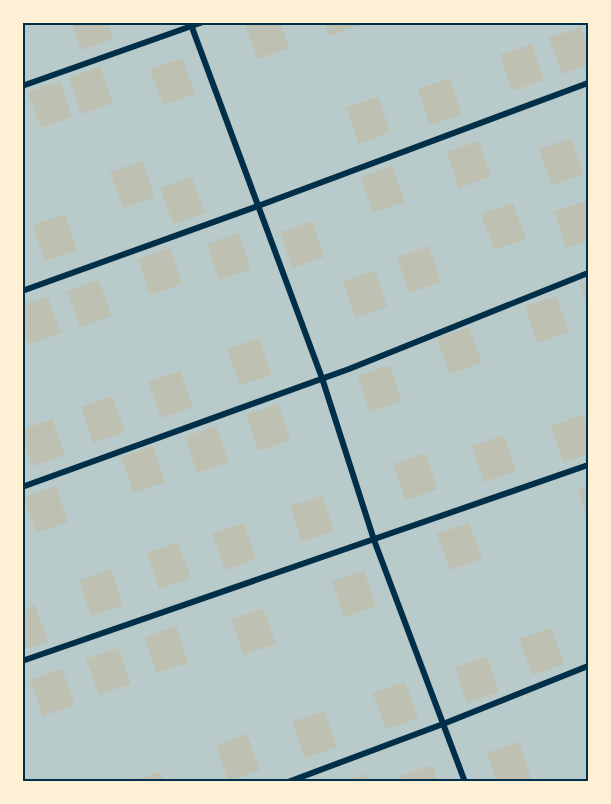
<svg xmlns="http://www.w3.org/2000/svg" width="611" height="804" viewBox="0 0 611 804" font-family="Arial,sans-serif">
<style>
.green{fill:#b9caca}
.building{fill:#bec0b2}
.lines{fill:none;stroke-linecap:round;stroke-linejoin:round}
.minor{stroke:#003049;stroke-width:6}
.neatline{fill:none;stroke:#003049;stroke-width:2}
</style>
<rect width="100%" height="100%" fill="#fdf0d5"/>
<rect class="green" x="23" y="23" width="565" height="758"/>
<g class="building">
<path d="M71,22H107L113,39L81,50Z"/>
<path d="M244,22H280L289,48L257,59Z"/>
<path d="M324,22H359L360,25L329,36Z"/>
<path d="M581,27L588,50V65L562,74L549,38Z"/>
<path d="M532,44L544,80L512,91L500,55Z"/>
<path d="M182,58L195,94L163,105L150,69Z"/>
<path d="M100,67L113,103L81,114L69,78Z"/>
<path d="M450,78L462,114L430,125L418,89Z"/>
<path d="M60,81L72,117L41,128L28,92Z"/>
<path d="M378,97L390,132L359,144L346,107Z"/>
<path d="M571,138L583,174L552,185L539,149Z"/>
<path d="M479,141L491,176L459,188L447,152Z"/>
<path d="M142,161L155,197L123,208L110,172Z"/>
<path d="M392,166L405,202L373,213L361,177Z"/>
<path d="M192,177L205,213L173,224L160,188Z"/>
<path d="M586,201L588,209V240L566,248L554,211Z"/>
<path d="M513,203L526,239L494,250L481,214Z"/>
<path d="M65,214L77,250L45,261L33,225Z"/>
<path d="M312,221L324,257L292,268L280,232Z"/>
<path d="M238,233L251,269L219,280L207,244Z"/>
<path d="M429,246L441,282L409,293L397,257Z"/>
<path d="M170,248L182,284L150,295L138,259Z"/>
<path d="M375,271L387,307L355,318L343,281Z"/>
<path d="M99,280L112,316L80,327L67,291Z"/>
<path d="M588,281V307L580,284Z"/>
<path d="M556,296L569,332L537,343L525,307Z"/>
<path d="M48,297L61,333L29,344L22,326V305Z"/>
<path d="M469,327L482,363L450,374L437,338Z"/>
<path d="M259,338L272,375L240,385L227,349Z"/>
<path d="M389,365L402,401L370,412L358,376Z"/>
<path d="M180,371L193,407L161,418L148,382Z"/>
<path d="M112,396L125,432L93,443L81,407Z"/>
<path d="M278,404L290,440L259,451L246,415Z"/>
<path d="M583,415L588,431V454L563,462L551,426Z"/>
<path d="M52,419L65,455L33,466L22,435V430Z"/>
<path d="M216,426L229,462L197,473L185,437Z"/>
<path d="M504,435L516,471L484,482L472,446Z"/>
<path d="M153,446L165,482L134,493L121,457Z"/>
<path d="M425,453L438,489L406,500L393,464Z"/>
<path d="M56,486L68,522L36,533L24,497Z"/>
<path d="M588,486V521L578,490Z"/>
<path d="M322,495L334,531L302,542L290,506Z"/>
<path d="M244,523L256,559L225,570L212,534Z"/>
<path d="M469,523L482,559L450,570L437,534Z"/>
<path d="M178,542L191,578L159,589L147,553Z"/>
<path d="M111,569L123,605L91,616L79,580Z"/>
<path d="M364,570L376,606L344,617L332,581Z"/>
<path d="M35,605L48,642L22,650V610Z"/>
<path d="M263,608L276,644L244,655L231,619Z"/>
<path d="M176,626L188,663L157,673L144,637Z"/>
<path d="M551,628L564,664L532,675L519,639Z"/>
<path d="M118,648L131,684L99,695L86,659Z"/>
<path d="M487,656L499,692L467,703L455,667Z"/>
<path d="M62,669L75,705L43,716L30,680Z"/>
<path d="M405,682L418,718L386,729L373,693Z"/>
<path d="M324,711L337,747L305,758L292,722Z"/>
<path d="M247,734L260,770L228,781L216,745Z"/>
<path d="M519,742L531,778L521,782H497L487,753Z"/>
<path d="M432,765L438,782H402L400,776Z"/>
<path d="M160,772L164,782H133L132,781Z"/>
<path d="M365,774L368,782H345V781Z"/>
</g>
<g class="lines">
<g class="minor">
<path d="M190,22L322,378L374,540L465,782"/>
<path d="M22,86L203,22"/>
<path d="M22,291L258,206L588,83"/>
<path d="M22,487L349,369L588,273"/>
<path d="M22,661L588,465"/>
<path d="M288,782L443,724L588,666"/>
</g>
</g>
<rect width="611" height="804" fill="none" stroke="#fdf0d5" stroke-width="48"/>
<rect x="24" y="24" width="563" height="756" class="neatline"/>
</svg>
